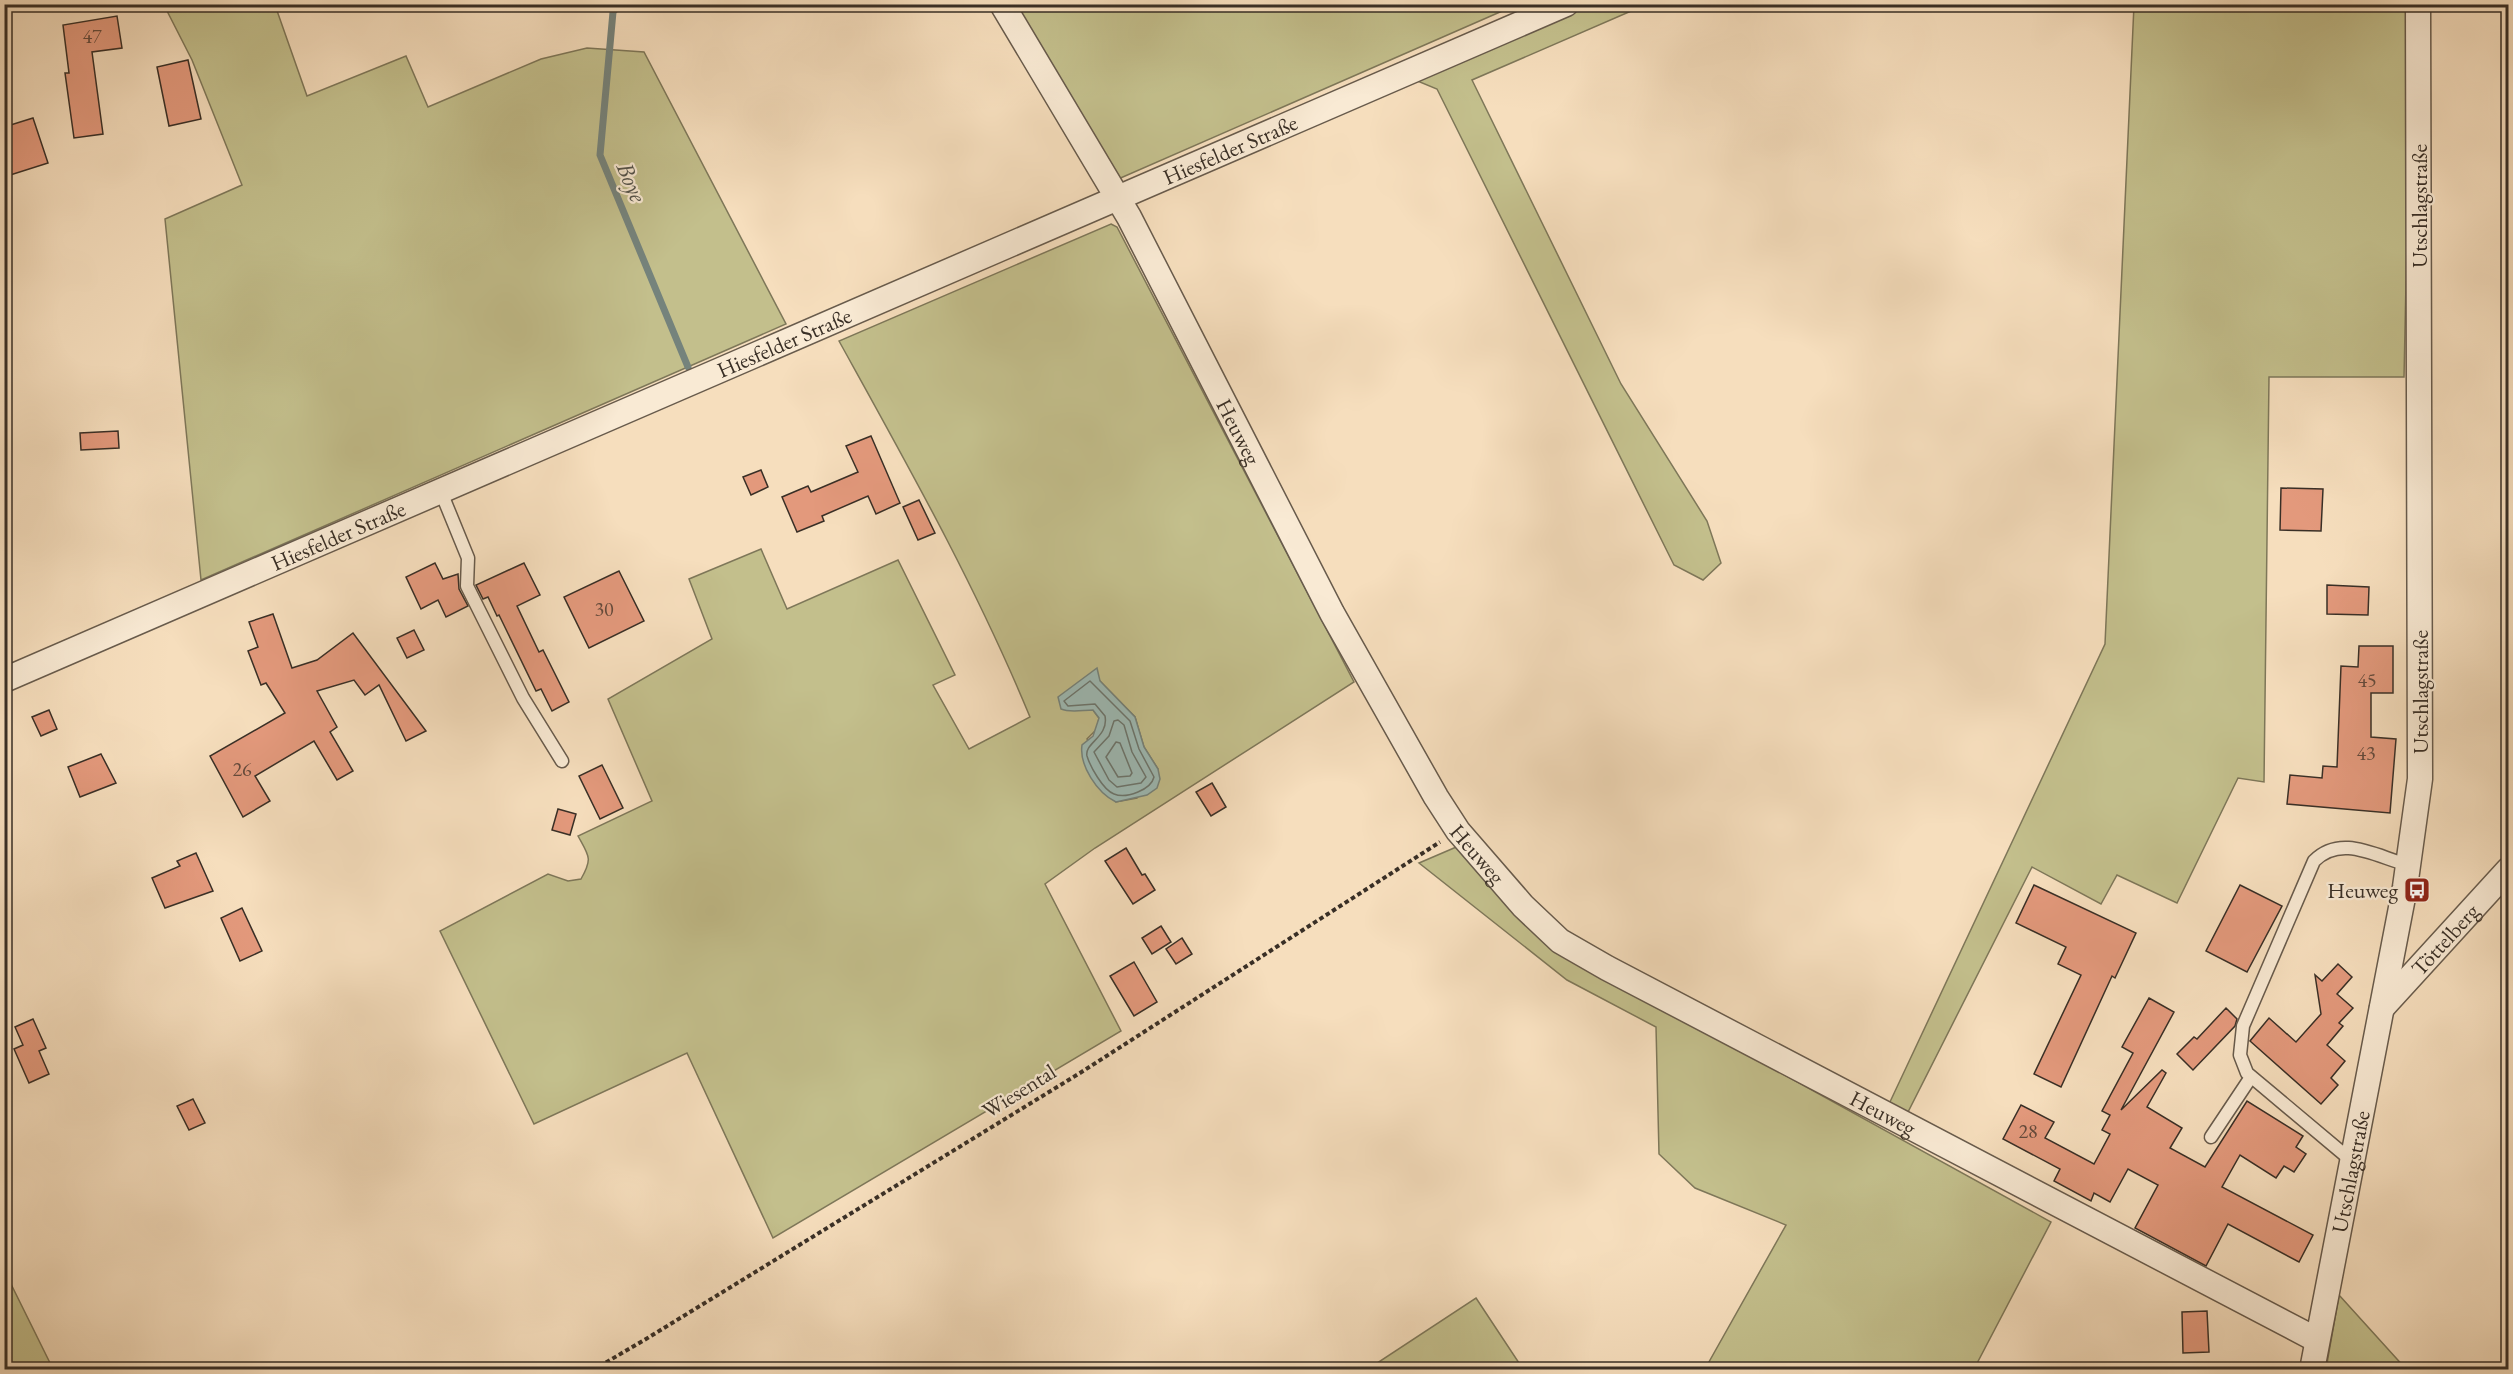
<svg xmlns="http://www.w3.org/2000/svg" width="2513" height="1374" viewBox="0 0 2513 1374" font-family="'EB Garamond',serif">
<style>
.green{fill:#c3bf8c;stroke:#7e7759;stroke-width:1.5;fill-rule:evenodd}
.water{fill:#9dbbb6;stroke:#75837c;stroke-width:1.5}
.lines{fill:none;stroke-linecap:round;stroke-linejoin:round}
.shore{stroke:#6b756e;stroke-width:1.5}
.stream{stroke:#75837c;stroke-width:7}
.building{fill:#e3997c;stroke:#392f26;stroke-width:1.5}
.lane-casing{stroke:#685b4c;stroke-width:15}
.street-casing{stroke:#685b4c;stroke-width:27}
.path{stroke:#392f26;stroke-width:4;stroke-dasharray:4.5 3;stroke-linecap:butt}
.lane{stroke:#f9ead4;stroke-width:12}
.street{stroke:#f9ead4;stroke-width:24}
.labels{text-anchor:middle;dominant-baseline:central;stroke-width:4.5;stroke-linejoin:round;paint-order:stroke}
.number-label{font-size:20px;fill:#644a3c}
.street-label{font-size:22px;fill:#392f26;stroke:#f9ead4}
.poi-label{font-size:22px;fill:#392f26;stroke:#f9ead4;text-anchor:end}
.water-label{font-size:24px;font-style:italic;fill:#52524a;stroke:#f9ead4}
</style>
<rect width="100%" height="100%" fill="#f6debd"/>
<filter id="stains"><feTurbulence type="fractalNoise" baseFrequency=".00333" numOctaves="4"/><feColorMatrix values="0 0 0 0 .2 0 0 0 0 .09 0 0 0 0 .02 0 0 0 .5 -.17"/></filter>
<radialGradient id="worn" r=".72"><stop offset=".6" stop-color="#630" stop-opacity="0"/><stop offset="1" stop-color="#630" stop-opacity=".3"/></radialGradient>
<g class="green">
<path d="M164,5H275L307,96L406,56L428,107L541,59L587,48L644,52L786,324L201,580L165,219L242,185L192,60Z"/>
<path d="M1011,5H1516L1116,180Z"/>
<path d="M1588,5H1645L1472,80L1621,384L1707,521L1721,563L1703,580L1674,565L1437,89L1415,80Z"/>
<path d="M2134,5H2407L2409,140L2404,377H2269L2264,782L2238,778L2177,903L2117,875L2101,904L2032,867L1908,1112L1889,1104L2105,644Z"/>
<path d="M1111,224L1117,227L1354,682L1095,848L1045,884L1121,1031L773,1238L687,1053L534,1124L440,931L548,874L568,881L581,879C593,858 589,856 578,836L652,801L608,699L712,639L689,579L761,549L787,609L898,560L955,675L933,685L969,749L1030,717C976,586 907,464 839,341ZM1100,681L1135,717L1144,747L1158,769L1137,798L1116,802L1087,739L1097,729L1099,718L1093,710L1078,709Z"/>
<path d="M1461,845L1518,913L1667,1010L2051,1222L1974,1369H1705L1786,1225L1695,1188L1659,1154L1656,1027L1567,980L1419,863Z"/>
<path d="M4,1272H5L53,1369H5Z"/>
<path d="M2339,1295L2406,1369H2326Z"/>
<path d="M1476,1298L1523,1369H1368Z"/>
</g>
<path class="water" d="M1097,668L1100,681L1135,717L1144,747L1158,769L1160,779L1157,788L1147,795L1116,802C1097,793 1079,765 1082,745L1093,736L1099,718L1093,710C1083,710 1070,713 1061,709L1058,697Z"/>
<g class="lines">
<g class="shore">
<path d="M1090,681L1130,721L1139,749L1154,777C1151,790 1126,799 1114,794C1103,790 1090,766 1087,756C1084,743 1109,737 1105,716L1095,704L1068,706L1064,701Z"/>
<path d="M1118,720L1124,725L1132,752L1146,777L1141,783L1117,787L1109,780L1094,752L1109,736L1114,721Z"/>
<path d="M1116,742L1120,743L1132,773L1130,776L1118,777L1106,757Z"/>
</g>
<path class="stream" d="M620,4L613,12L600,155L688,367"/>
</g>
<g class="building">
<path d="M117,16L122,48L92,52L103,134L74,138L65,73H69L63,25Z"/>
<path d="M188,60L201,119L169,126L157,67Z"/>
<path d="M33,118L48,163L4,177V127Z"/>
<path d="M118,431L119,448L81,450L80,433Z"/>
<path d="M871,436L900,503L876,514L868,496L822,516L824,521L797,532L782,497L808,486L811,492L858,472L846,446Z"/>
<path d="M761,470L768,487L751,495L743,477Z"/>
<path d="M2281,488L2323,489L2321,531L2280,530Z"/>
<path d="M919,500L935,533L918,540L903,507Z"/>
<path d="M435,563L443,579L458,574L459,589L468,606L446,617L438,600L421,609L406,577Z"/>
<path d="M524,563L540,595L517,606L539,652L543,650L569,702L552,711L541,689L536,691L499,615L497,616L488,597L483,599L476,585Z"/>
<path d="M619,571L644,621L589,648L564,597Z"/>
<path d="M2327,585L2369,587L2368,615L2327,614Z"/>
<path d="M273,614L292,668L317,660L353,633L426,731L406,741L379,685L365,695L354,680L317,691L337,727L330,732L353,771L337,780L314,741L255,776L270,801L243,817L210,756L285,713L266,683L261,685L248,651L258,647L249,622Z"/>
<path d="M414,630L424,650L407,658L397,638Z"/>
<path d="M2359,646H2393V693H2371V737L2396,739L2390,813L2287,804L2290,775L2322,778L2323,766L2337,767L2341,666L2358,667Z"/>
<path d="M49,710L57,729L41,736L32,717Z"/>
<path d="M101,754L116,783L80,797L68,767Z"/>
<path d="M602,765L623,808L600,819L579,776Z"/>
<path d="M1212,783L1226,807L1211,816L1196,792Z"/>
<path d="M558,809L576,814L570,835L552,830Z"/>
<path d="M1126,848L1142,875L1145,874L1155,890L1133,904L1105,861Z"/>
<path d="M196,853L213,891L165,908L152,878L180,866L177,861Z"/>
<path d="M2034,885L2136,933L2115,978L2112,976L2061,1087L2034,1074L2081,975L2058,964L2066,947L2016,923Z"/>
<path d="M2240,885L2282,906L2247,972L2206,951Z"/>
<path d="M242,908L262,951L240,961L221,918Z"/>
<path d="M1161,926L1171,942L1152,954L1142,938Z"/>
<path d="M1182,938L1192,954L1176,964L1166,949Z"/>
<path d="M1134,962L1157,1002L1134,1016L1110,976Z"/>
<path d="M2338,964L2352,977L2337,994L2353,1008L2339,1023L2343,1026L2327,1045L2345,1061L2331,1078L2338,1085L2321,1104L2250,1041L2269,1018L2296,1042L2321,1014L2315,975L2322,981Z"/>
<path d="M2149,998L2174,1012L2121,1110L2162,1070L2166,1073L2147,1107L2182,1128L2170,1148L2205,1167L2247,1101L2303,1136L2296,1147L2306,1154L2294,1172L2284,1166L2276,1178L2240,1155L2222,1187L2313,1235L2299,1262L2228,1224L2206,1266L2135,1228L2158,1185L2128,1169L2110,1202L2094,1193L2091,1201L2054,1181L2060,1169L2003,1139L2021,1105L2054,1122L2045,1138L2094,1164L2110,1134L2102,1130L2110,1115L2102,1111L2133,1053L2122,1047Z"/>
<path d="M2226,1008L2237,1019L2235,1026L2193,1070L2177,1054L2194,1037L2197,1039Z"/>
<path d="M33,1019L46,1048L39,1051L49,1074L29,1083L14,1049L23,1045L15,1027Z"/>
<path d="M193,1099L205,1123L189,1130L177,1106Z"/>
<path d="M2207,1311L2209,1352L2183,1353L2182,1312Z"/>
</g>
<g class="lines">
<defs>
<g id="lane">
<path d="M441,492L468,558L467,586L523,698L562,761"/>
<path d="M2211,1137L2251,1077"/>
<path d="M2352,1161L2247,1073L2240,1055L2243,1026L2314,861C2341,834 2375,856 2408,865"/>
</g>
<g id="street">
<path id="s1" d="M1002,4L1129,217L1332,613L1436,797L1458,831L1523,906L1560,941L1607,968L2317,1340"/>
<path id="s2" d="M4,680L1566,4"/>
<path id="s3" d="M2382,1008L2508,870"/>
<path id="s4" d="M2312,1370L2405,887L2420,779L2418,4"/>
</g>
</defs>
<use href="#lane" class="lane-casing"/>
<use href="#street" class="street-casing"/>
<path class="path" d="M593,1370L646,1339L1080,1073L1440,842"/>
<use href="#lane" class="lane"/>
<use href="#street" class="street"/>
</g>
<defs>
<symbol id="bus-square" viewBox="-11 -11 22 22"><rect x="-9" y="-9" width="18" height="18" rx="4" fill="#8f2418" stroke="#f9ead4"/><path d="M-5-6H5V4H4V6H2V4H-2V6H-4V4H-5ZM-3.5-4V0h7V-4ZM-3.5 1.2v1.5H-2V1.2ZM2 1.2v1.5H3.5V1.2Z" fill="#fff"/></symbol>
</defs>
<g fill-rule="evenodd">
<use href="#bus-square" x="2402" y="875" width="30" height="30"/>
</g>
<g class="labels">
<g class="number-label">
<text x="92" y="36">47</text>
<text x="604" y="609">30</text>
<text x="2367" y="680">45</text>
<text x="2366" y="753">43</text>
<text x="242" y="769">26</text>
<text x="2028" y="1131">28</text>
</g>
<g class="street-label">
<text stroke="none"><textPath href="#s2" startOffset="1336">Hiesfelder Straße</textPath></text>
<text transform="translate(2419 206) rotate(-90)">Utschlagstraße</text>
<text stroke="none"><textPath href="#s2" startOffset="850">Hiesfelder Straße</textPath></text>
<text stroke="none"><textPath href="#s1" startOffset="489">Heuweg</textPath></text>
<text stroke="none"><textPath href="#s2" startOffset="364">Hiesfelder Straße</textPath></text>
<text transform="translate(2420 692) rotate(-90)">Utschlagstraße</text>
<text stroke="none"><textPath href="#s1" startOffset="975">Heuweg</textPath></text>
<text stroke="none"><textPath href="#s3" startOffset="93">Töttelberg</textPath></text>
<text transform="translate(1019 1091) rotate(-32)">Wiesental</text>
<text stroke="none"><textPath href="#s1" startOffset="1461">Heuweg</textPath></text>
<text stroke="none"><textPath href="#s4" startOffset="202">Utschlagstraße</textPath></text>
</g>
<g class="poi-label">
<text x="2398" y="890">Heuweg</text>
</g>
<g class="water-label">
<text transform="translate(632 182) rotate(67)">Boye</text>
</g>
</g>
<rect width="2513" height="1374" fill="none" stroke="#f6debd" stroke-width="24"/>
<rect x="6" y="6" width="2501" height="1362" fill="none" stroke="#392f26" stroke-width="3"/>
<rect x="12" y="12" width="2489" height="1350" fill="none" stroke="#392f26" stroke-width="1.5"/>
<rect width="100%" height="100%" filter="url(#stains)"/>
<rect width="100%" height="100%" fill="url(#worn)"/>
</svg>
